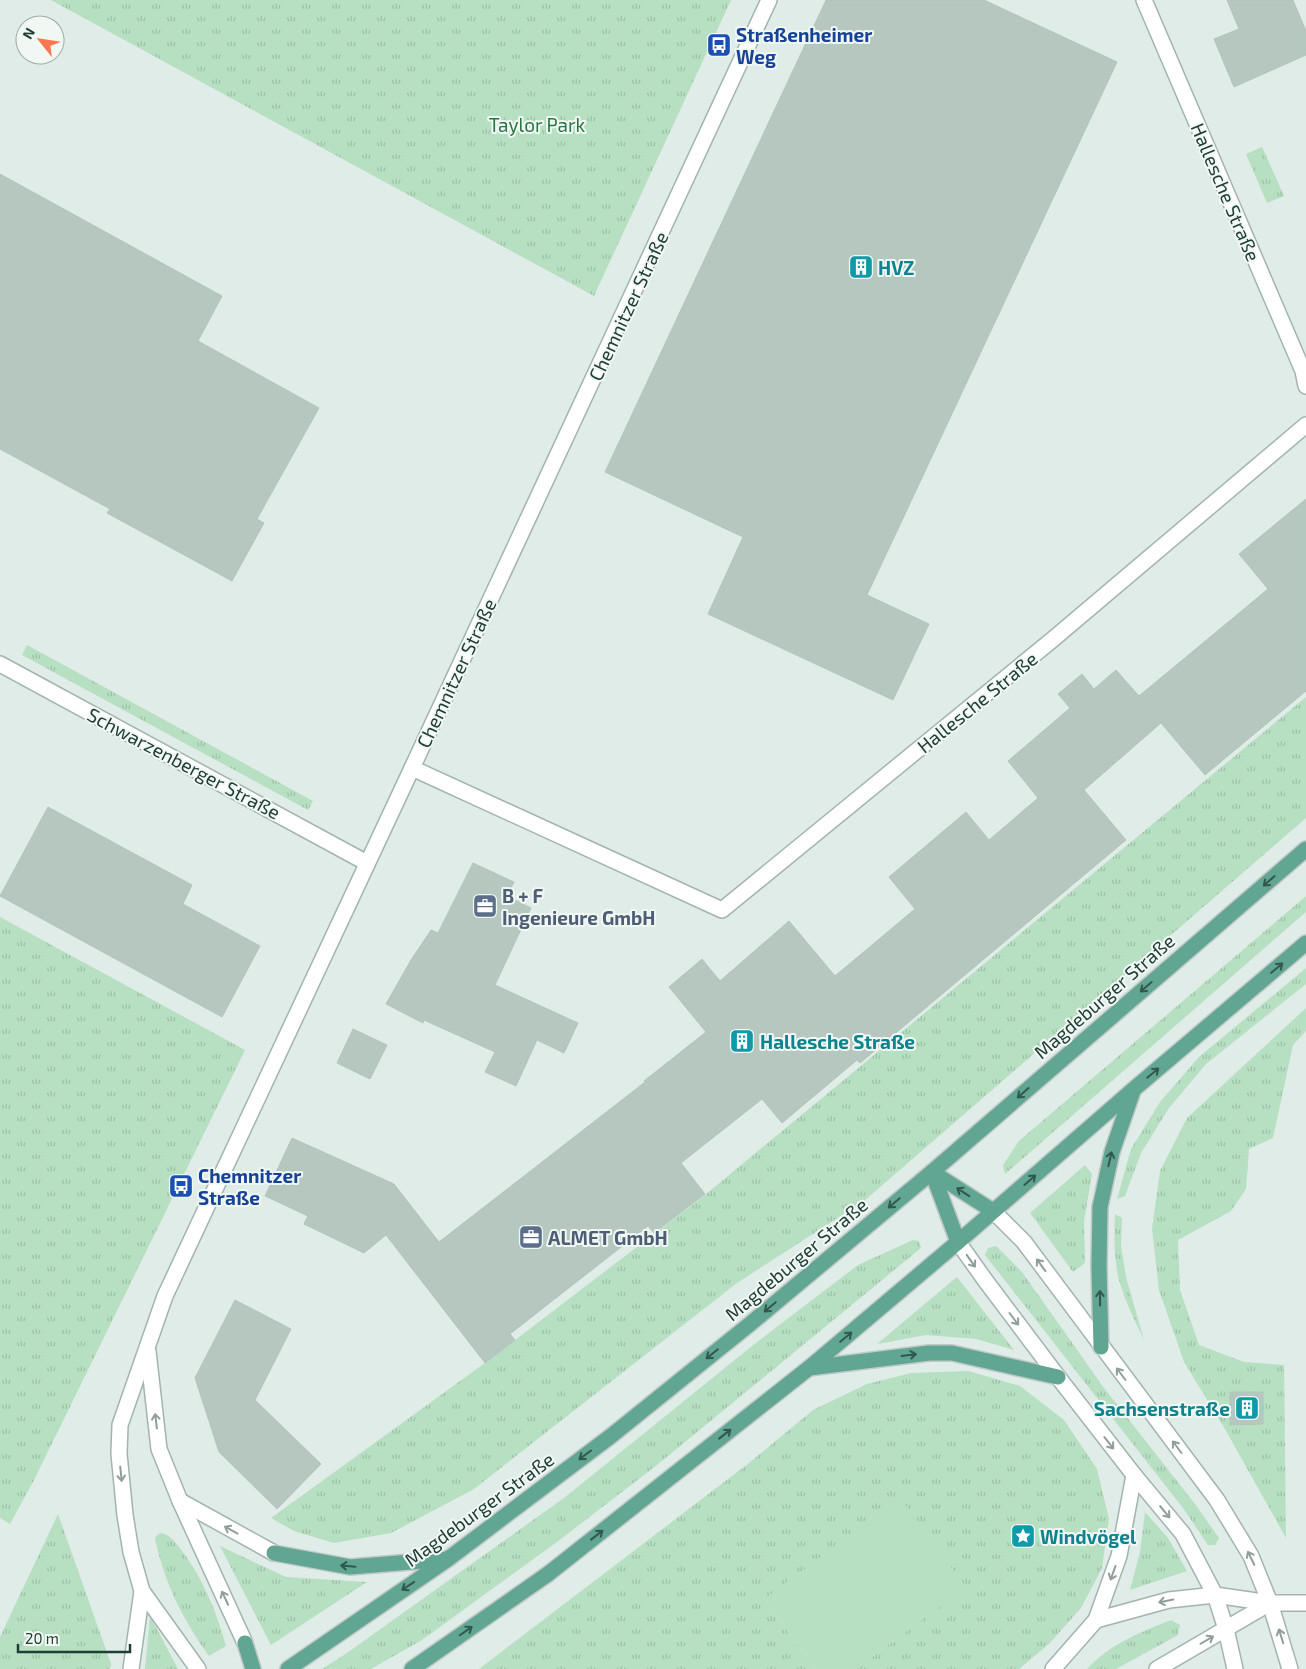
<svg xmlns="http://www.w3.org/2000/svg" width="1306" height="1669" viewBox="0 0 1306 1669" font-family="'Exo 2',sans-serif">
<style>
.grass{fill:url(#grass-tufts)}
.pitch{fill:#b7dfc2}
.building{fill:#b5c7bf;stroke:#b2c6be}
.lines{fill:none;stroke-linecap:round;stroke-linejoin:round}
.minor-casing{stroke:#a3b4ae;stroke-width:18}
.major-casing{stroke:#c1c9c6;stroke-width:18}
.minor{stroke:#fff;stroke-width:15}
.major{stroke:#61a593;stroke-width:15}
.oneway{stroke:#30584c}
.oneway2{stroke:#909e9a}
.labels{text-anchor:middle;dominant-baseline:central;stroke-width:4;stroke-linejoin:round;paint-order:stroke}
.transit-label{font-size:19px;font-weight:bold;fill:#164399;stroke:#f1f8f4;text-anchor:start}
.park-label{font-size:19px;fill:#277745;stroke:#f1f8f4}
.street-label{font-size:19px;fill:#203e35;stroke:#f1f8f4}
.culture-label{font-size:19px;font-weight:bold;fill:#0d838f;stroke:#f1f8f4;text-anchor:start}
.service-label{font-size:19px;font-weight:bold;fill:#4e5e75;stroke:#f1f8f4;text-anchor:start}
</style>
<defs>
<pattern id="grass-tufts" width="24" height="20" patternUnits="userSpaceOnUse" patternTransform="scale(1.25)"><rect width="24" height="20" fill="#b7dfc2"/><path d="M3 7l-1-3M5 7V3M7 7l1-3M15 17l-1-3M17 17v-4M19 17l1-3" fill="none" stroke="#9dc0a7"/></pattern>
</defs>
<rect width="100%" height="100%" fill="#e0ece7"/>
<g class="grass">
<path d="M51,0H731L594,296Z"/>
<path d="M1262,147L1284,196L1267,203L1246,154Z"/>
<path d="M27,645L313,801L308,810L22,655Z"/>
<path d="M1306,697V818L864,1201L737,1283L474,1489L391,1533L334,1543L294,1531L271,1518L485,1363L705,1195Z"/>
<path d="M1306,896V912L1005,1174L1003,1165L1019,1141Z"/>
<path d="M0,917L245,1050L33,1482L10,1524L0,1518Z"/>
<path d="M1306,968V984L1206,1064L1169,1108L1141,1153L1125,1196L1117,1199L1131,1149L1160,1102L1199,1057Z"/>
<path d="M1306,1008V1031L1293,1045L1273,1138L1249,1149L1246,1189L1231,1211L1178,1240L1180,1290L1199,1345L1244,1362L1284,1365L1286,1538L1225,1429L1184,1362L1159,1290L1152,1229L1160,1171L1187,1118Z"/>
<path d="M1085,1165L1092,1174L1084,1221L1085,1263L1073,1272L1030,1213Z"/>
<path d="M1115,1214L1122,1218L1121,1246L1126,1277L1144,1340C1135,1321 1125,1301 1119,1280C1114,1259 1114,1236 1115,1214Z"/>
<path d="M913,1240L919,1241L921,1248L657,1465L557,1542L422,1640L371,1669H322L347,1653L564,1498L752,1346L858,1265Z"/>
<path d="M996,1246L1022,1272L1104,1388L1195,1504L1219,1538L1215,1545H1208L1183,1508L985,1255L988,1248Z"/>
<path d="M957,1277L1014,1350L976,1339L926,1335L877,1344Z"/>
<path d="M968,1371L1020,1386L1064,1420L1097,1469L1109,1519L1102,1568L1081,1608L1049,1644L1019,1669H856L965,1587L764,1599L816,1669H479L749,1463L813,1410L867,1384L911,1373Z"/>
<path d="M1145,1512L1168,1538L1187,1571L1130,1590L1140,1552Z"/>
<path d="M58,1514L111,1664L110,1669H0V1637Z"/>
<path d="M161,1533C169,1534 174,1541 179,1547C202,1576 216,1610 226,1646L209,1656C182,1618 165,1584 155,1539L156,1536Z"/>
<path d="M220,1546L286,1577L367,1582L271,1645Z"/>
<path d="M150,1616L178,1669H145Z"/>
<path d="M1171,1620L1180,1625L1178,1635L1116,1669H1087C1111,1643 1139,1633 1171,1620Z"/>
</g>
<path class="pitch" d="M900,1498L966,1587L856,1669H816L764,1599Z"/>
<g class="building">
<path d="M826,0H984L1117,62L867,595L929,624L893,700L708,614L743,537L605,472Z"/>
<path d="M1227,0H1293L1306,31V55L1234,87L1214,39L1239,29Z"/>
<path d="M0,174L222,296L198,341L319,408L257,519L264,523L232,581L107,513L110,509L0,449Z"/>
<path d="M1306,499V691L1205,775L1161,723L1084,790L1126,840L860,1063L857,1060L782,1123L762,1099L681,1163L705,1194L654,1233L648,1226L510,1334L515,1340L485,1363L386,1235L364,1253L304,1224L308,1216L265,1196L292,1138L394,1184L439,1242L645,1082L644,1081L706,1032L669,987L702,959L720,981L789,921L835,976L915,909L889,877L966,812L989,840L1038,798L1008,761L1070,708L1058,694L1082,674L1094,689L1116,670L1139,696L1268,589L1239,554Z"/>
<path d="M48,807L192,885L183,904L260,946L222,1017L0,896Z"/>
<path d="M473,863L514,882L507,896L531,908L495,985L578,1023L564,1053L537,1040L516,1086L485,1072L495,1052L424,1020L423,1023L386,1004L411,960L431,930L438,933Z"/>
<path d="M353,1029L387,1045L370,1079L337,1063Z"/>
<path d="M235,1300L291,1329L255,1400L321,1464L277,1509L219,1452L195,1378Z"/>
<path d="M1230,1392H1263V1424L1230,1425Z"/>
</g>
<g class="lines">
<defs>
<g id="minor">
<path d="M1144,0L1303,371L1306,386"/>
<path d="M0,664L367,863"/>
<path d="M412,768L722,910L1052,640L1306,425"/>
<path d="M993,1211L1024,1242L1217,1500L1251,1556L1270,1603L1290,1669"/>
<path d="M958,1242L985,1280L1058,1377L1134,1475L1183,1534L1215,1595L1226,1629L1235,1669"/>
<path d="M148,1351L159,1449L180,1501L245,1643"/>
<path d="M180,1501L274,1553"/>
<path d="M1096,1620L1169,1600L1215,1595L1270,1603H1306"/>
<path d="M131,1669L142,1591"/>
<path d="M198,1669L142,1591L131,1552L125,1515L119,1454L120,1425L165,1296C366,864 571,433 769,0"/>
<path d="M1053,1669L1096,1620L1119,1556L1134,1475"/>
<path d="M1157,1669L1270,1603"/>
</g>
<g id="major">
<path d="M932,1172L958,1242"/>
<path d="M932,1172L993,1211"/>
<path d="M1101,1347L1099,1266L1100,1207L1112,1152L1133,1091"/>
<path d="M809,1368L929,1353H952L1058,1377"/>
<path d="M274,1553L350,1567L447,1559"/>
<path d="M245,1643L253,1669"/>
<path d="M288,1669L448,1559L611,1436L750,1324L932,1172L1306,849"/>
<path d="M412,1669L548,1574L809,1368L958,1242L1134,1089L1306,943"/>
</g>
</defs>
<use href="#minor" class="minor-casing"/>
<use href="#major" class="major-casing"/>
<use href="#minor" class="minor"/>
<use href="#major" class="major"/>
</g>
<defs><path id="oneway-shaft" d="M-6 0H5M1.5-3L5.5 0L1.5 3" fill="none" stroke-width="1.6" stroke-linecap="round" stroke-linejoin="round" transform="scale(1.25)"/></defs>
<g class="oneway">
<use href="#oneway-shaft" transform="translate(1269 881) rotate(139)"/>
<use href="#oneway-shaft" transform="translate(1277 968) rotate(-40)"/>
<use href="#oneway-shaft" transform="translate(1146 987) rotate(139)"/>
<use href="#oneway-shaft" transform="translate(1153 1073) rotate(-40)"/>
<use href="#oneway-shaft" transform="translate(1023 1093) rotate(139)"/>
<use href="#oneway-shaft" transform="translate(1110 1159) rotate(-77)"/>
<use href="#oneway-shaft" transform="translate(1030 1180) rotate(-41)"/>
<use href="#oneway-shaft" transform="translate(963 1192) rotate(-147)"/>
<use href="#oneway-shaft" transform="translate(894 1203) rotate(140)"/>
<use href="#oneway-shaft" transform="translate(1100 1298) rotate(-91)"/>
<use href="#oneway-shaft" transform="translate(770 1307) rotate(140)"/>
<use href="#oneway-shaft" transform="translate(846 1337) rotate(-40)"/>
<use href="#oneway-shaft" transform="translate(712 1354) rotate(141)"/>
<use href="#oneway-shaft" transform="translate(909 1355) rotate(-7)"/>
<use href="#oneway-shaft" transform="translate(725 1434) rotate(-38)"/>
<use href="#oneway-shaft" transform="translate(585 1455) rotate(143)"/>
<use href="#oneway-shaft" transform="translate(597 1535) rotate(-38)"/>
<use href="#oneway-shaft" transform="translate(348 1566) rotate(-175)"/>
<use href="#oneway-shaft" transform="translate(408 1586) rotate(146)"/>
<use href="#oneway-shaft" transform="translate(466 1631) rotate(-35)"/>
</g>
<g class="oneway2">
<use href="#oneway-shaft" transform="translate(971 1261) rotate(55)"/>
<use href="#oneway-shaft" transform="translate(1041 1265) rotate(-126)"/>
<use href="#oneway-shaft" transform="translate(1014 1319) rotate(53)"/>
<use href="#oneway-shaft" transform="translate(1121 1374) rotate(-127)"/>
<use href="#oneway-shaft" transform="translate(156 1421) rotate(-97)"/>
<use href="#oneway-shaft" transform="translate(1109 1443) rotate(52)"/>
<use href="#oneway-shaft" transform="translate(1177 1447) rotate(-127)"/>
<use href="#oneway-shaft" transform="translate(121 1474) rotate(84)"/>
<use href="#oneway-shaft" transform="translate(1165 1512) rotate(50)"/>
<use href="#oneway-shaft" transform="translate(231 1530) rotate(-151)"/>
<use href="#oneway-shaft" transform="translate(1251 1558) rotate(-116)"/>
<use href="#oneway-shaft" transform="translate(1113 1573) rotate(110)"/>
<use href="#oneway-shaft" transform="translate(225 1598) rotate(-115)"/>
<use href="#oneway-shaft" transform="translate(1166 1601) rotate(168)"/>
<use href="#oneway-shaft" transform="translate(1281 1636) rotate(-107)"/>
<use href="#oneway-shaft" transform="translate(1207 1640) rotate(-30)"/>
</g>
<defs>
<symbol id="bus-square" viewBox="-11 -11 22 22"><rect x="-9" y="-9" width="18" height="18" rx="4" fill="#1a4fb4" stroke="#f1f8f4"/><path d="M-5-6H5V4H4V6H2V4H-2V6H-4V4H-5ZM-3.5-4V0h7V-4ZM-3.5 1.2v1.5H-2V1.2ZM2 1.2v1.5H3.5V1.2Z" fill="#fff"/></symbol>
<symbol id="building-square" viewBox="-11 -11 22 22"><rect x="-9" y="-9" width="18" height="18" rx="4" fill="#0f9aa8" stroke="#f1f8f4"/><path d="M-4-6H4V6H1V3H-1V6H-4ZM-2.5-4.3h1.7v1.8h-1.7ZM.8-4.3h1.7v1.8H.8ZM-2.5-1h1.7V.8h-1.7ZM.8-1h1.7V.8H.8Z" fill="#fff"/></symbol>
<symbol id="office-square" viewBox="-11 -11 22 22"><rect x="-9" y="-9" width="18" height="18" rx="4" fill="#5c6f8a" stroke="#f1f8f4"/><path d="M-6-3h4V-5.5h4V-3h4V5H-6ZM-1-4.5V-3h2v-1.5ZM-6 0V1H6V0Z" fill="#fff"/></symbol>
<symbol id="sight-square" viewBox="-11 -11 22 22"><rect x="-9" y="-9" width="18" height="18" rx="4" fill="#0f9aa8" stroke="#f1f8f4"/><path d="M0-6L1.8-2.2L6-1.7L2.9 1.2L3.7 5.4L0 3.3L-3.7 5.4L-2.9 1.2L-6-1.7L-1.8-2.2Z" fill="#fff"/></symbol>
</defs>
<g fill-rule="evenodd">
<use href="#bus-square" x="705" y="31" width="28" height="28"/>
<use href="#building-square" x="847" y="253" width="28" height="28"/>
<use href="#office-square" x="471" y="892" width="28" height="28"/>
<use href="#building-square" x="728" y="1027" width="28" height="28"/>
<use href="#bus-square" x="167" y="1172" width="28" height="28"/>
<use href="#office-square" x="517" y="1223" width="28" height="28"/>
<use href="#building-square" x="1233" y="1394" width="28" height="28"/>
<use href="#sight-square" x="1009" y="1522" width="28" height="28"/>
</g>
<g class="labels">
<g class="transit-label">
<text x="736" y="34">Straßenheimer<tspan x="736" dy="22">Weg</tspan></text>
<text x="198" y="1175">Chemnitzer<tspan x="198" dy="22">Straße</tspan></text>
</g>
<g class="park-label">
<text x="537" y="124">Taylor Park</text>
</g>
<g class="street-label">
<text transform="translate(1226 192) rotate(67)">Hallesche Straße</text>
<text transform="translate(628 306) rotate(-65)">Chemnitzer Straße</text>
<text transform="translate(456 673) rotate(-65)">Chemnitzer Straße</text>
<text transform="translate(977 702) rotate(-39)">Hallesche Straße</text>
<text transform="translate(184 763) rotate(28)">Schwarzenberger Straße</text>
<text transform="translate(1104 996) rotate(-41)">Magdeburger Straße</text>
<text transform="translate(796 1259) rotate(-40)">Magdeburger Straße</text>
<text transform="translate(479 1509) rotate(-36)">Magdeburger Straße</text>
</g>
<g class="culture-label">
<text x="878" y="267">HVZ</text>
<text x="760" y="1041">Hallesche Straße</text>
<text x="1230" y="1408" text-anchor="end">Sachsenstraße</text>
<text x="1040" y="1536">Windvögel</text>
</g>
<g class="service-label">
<text x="502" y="895">B + F<tspan x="502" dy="22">Ingenieure GmbH</tspan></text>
<text x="548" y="1237">ALMET GmbH</text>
</g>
</g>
<g transform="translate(40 40) rotate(300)"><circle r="24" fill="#f1f8f4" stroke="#9daea8"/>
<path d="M0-4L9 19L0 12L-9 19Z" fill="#fb784f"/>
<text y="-8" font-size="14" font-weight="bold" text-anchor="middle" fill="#203e35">N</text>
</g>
<path d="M18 1644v8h112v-8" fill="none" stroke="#203e35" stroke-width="2.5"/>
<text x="25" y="1644" font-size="15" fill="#203e35" stroke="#f1f8f4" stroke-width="4" paint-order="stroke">20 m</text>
</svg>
